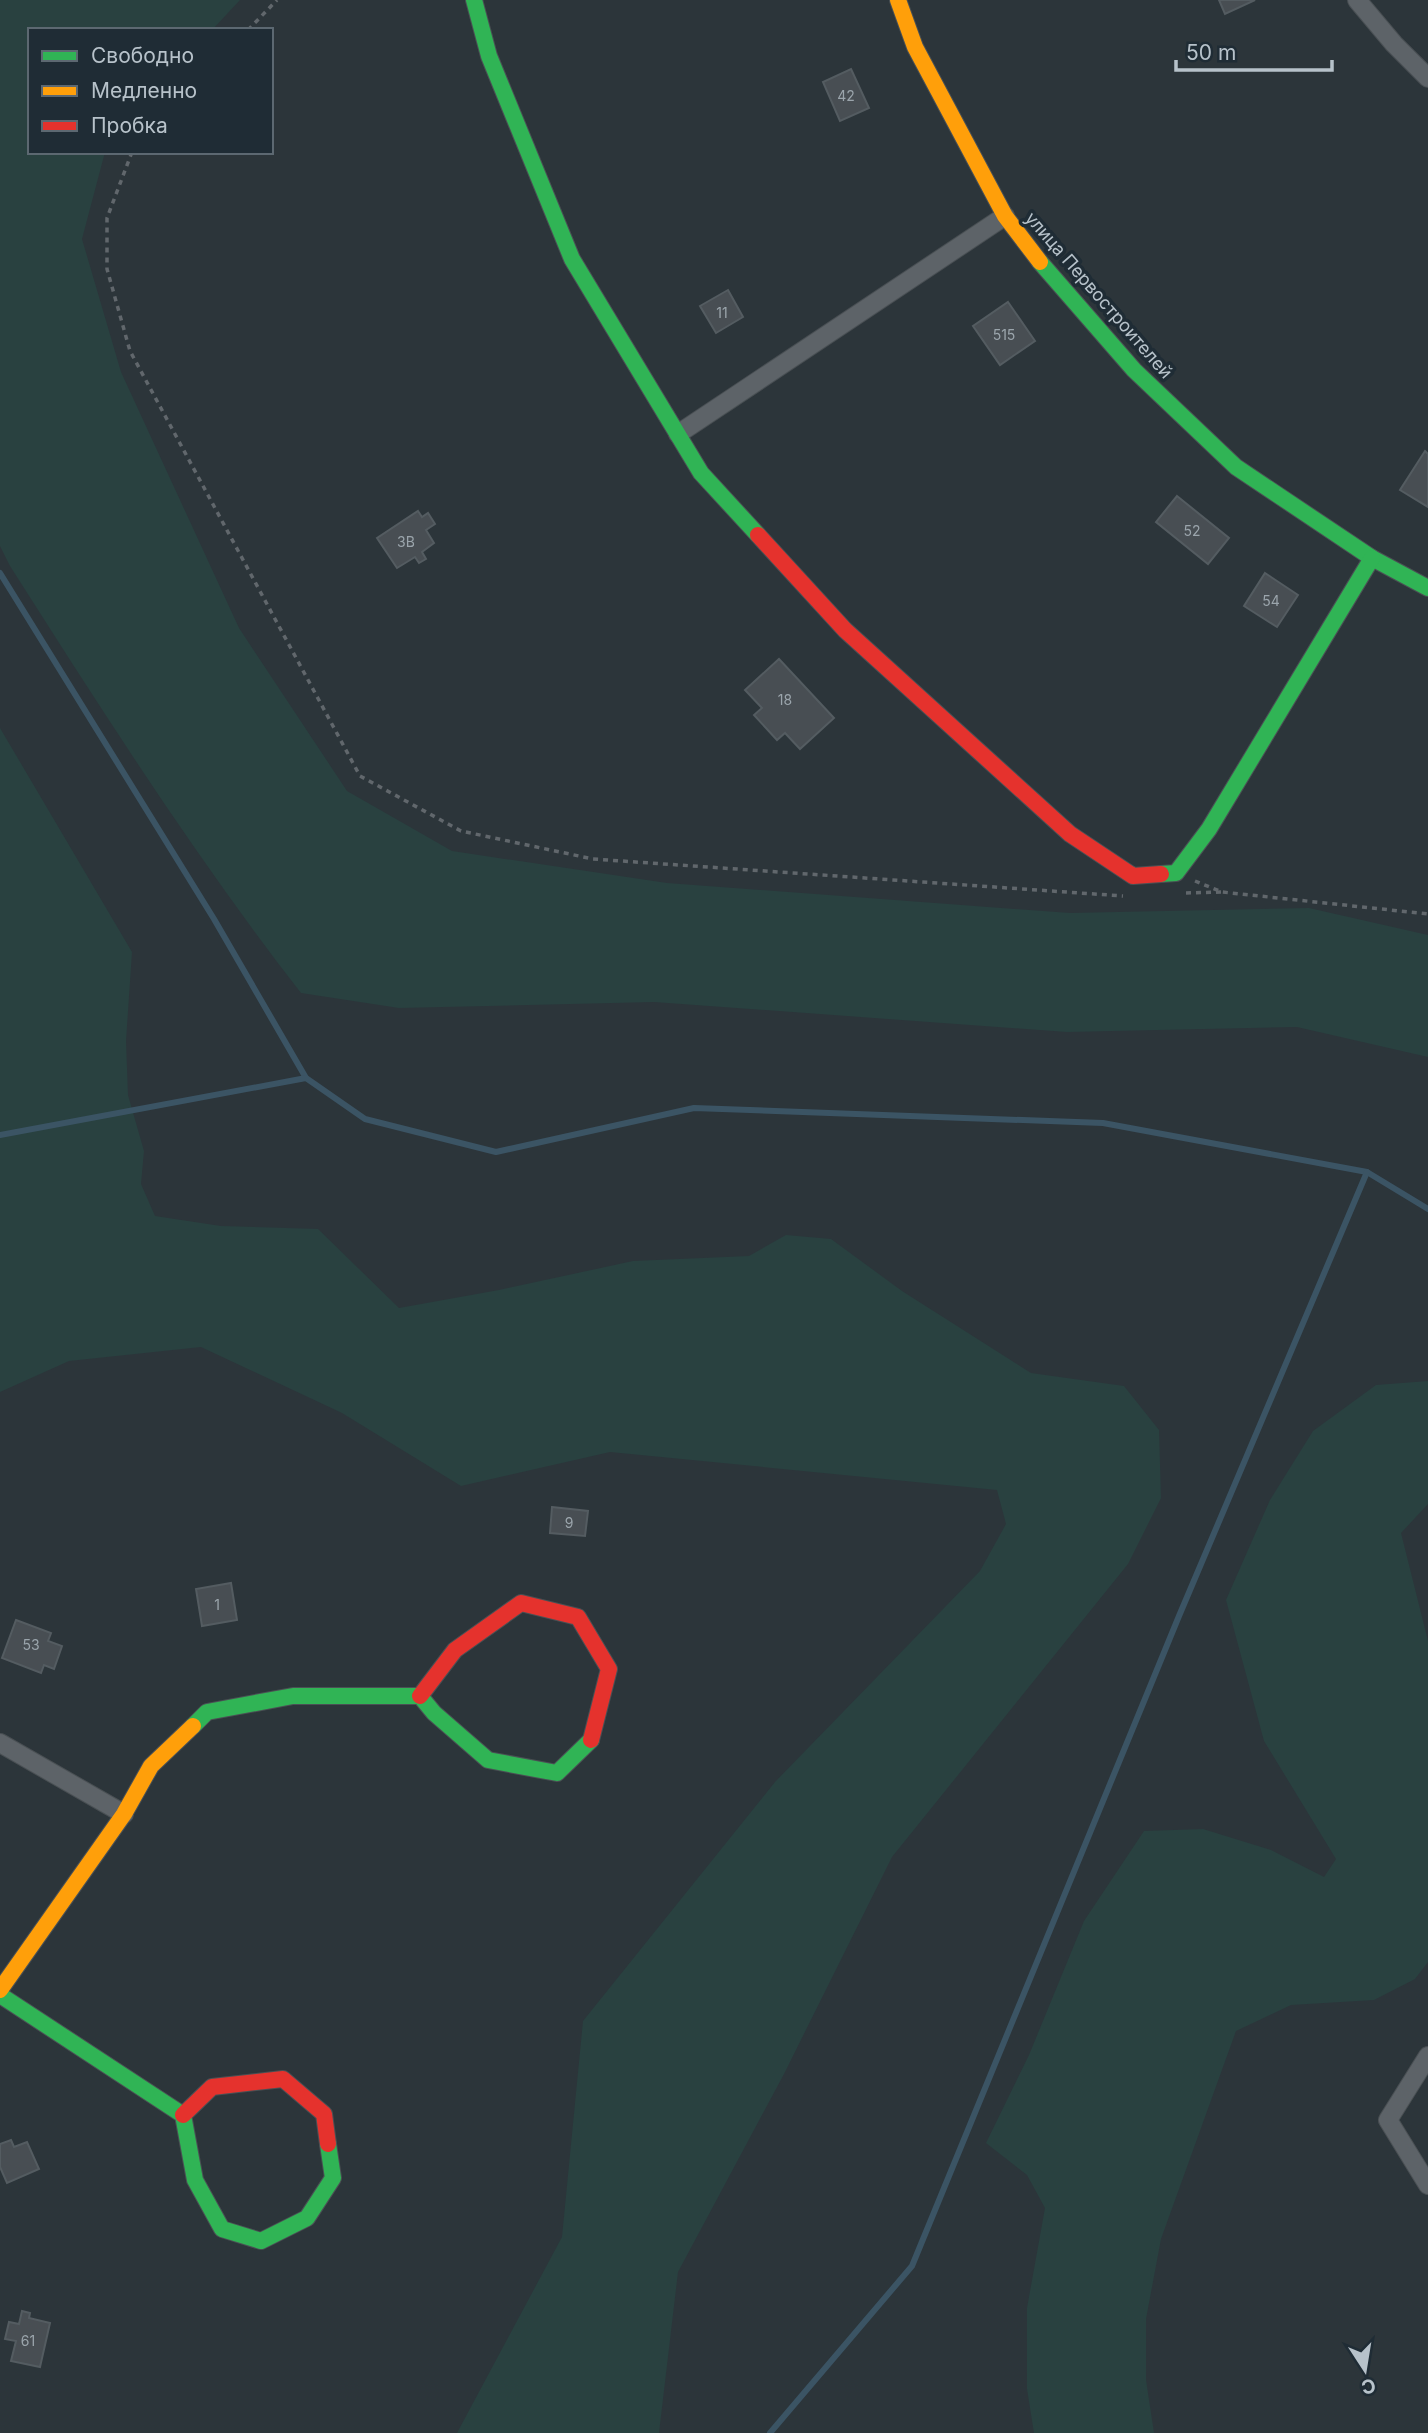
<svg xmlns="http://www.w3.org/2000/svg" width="1428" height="2433" viewBox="0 0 1428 2433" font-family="Inter,sans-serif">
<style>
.green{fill:#294140}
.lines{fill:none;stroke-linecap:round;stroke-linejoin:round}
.stream{stroke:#3b5464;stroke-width:6}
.building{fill:#484e53;stroke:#545c61;stroke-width:2}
.street-casing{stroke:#4a5054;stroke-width:20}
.fast-casing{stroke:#4a5054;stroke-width:18}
.slow-casing{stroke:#4a5054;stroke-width:18}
.jam-casing{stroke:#4a5054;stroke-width:18}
.path{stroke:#61676c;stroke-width:3.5;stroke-dasharray:5 5;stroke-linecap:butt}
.street{stroke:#5d6368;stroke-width:18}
.fast{stroke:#30b455;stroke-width:16}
.slow{stroke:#ff9f0a;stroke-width:16}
.jam{stroke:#e5322d;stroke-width:16}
.labels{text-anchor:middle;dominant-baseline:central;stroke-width:7;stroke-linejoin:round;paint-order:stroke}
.number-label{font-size:14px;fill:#9ba5ac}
.street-label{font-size:18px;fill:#b7c2ca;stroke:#1f2c35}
</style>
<rect width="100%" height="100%" fill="#2c353a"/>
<g class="green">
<path d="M0,0H240L212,30H30V152H105L82,239L121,372L239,628L347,791L452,851L667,883L1070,913L1309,908L1428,935V1057L1297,1027L1067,1032L654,1002L399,1008L301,993C195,857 103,712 10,566L0,546Z"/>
<path d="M0,728L132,952L126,1041L128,1095L144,1151L141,1184L155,1216L221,1226L318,1229L399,1308L499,1290L633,1261L749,1256L786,1235L831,1239L902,1291L1031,1373L1124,1386L1159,1430L1161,1498L1128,1564L892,1857L784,2074L678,2272L659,2433H457L562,2237L583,2021L775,1782L980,1571L1006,1524L997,1490L610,1452L461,1486L342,1413L201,1347L69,1361L0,1392Z"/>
<path d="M1428,1381V1504L1401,1533L1428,1641V1962L1415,1979L1374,2000L1291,2005L1236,2031L1161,2239L1146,2319V2380L1154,2433H1034L1027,2389V2308L1045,2208L1027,2175L986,2143L1029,2055L1084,1921L1144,1831L1203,1829L1271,1850L1324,1877L1336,1859L1264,1741L1226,1600L1270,1500L1313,1431L1376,1385Z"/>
</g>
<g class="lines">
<g class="stream">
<path d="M0,573L214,919L306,1078"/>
<path d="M0,1135L306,1078L365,1119L496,1152L694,1108L1103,1123L1367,1172L1428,1209"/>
<path d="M770,2433L912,2266L1179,1616L1367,1172"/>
</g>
</g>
<g class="building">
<path d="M1219,0H1255L1225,14Z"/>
<path d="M851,69L869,108L840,121L823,82Z"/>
<path d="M728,290L743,317L716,333L700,306Z"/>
<path d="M1008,302L1035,341L1000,365L973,326Z"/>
<path d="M1425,451L1428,454V507L1400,490Z"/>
<path d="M1177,496L1229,538L1208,564L1156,522Z"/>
<path d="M418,511L422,517L428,513L435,524L426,530L434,543L422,552L426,559L419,563L415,557L397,568L377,538Z"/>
<path d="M1265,573L1298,595L1277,627L1244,606Z"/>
<path d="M779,659L834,718L800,749L785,733L777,740L754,715L762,708L745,690Z"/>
<path d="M552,1507L588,1511L585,1536L550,1533Z"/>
<path d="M231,1583L237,1620L202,1626L196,1589Z"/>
<path d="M16,1620L51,1633L48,1641L62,1646L54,1669L44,1665L41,1673L2,1658Z"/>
<path d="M11,2140L14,2147L27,2142L39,2169L7,2183L0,2167V2144Z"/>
<path d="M22,2311L30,2313L29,2318L50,2323L40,2367L11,2361L16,2341L5,2339L9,2322L19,2324Z"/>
</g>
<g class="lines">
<defs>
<g id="street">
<path d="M1357,0L1394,44L1428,78"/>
<path d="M678,434L1005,216"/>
<path d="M0,1743L124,1814"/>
<path d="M1428,2056L1388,2120L1428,2185"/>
</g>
<g id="fast">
<path d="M474,0L489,56L572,259L701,473L758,535"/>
<path d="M1040,262L1134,370L1236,467L1372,558L1428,588"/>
<path d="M1161,874L1176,873L1209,829L1372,558"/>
<path d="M193,1726L207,1712L293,1696H420L434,1713L488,1760L557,1773L591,1740"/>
<path d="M0,1995L183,2115L195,2180L222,2229L261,2241L307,2218L333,2178L328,2144"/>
</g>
<g id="slow">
<path d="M898,0L915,47L1005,216L1040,262"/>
<path d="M0,1990L124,1814L151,1766L193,1726"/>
</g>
<g id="jam">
<path d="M758,535L845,630L1070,834L1133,876L1161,874"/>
<path d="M420,1696L455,1650L521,1603L578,1617L609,1669L591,1740"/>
<path d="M183,2115L212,2087L283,2079L324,2114L328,2144"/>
</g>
</defs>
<use href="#street" class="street-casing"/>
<use href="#fast" class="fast-casing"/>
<use href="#slow" class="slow-casing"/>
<use href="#jam" class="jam-casing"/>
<g class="path">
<path d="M248,30L277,0"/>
<path d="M132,152L107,218V269L130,351L360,776L461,831L593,859L1123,896"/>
<path d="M1195,881L1222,892L1428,914"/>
<path d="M1186,893L1222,892"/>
</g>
<use href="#street" class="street"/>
<use href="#fast" class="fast"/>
<use href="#slow" class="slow"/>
<use href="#jam" class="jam"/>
</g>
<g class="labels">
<g class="number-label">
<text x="846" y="95">42</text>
<text x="722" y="312">11</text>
<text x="1004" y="334">515</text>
<text x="1192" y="530">52</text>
<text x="406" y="541">3В</text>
<text x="1271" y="600">54</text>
<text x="785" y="699">18</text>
<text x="569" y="1522">9</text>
<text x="217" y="1604">1</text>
<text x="31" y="1644">53</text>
<text x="28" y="2340">61</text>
</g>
<g class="street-label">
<text transform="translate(1099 295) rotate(49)">улица Первостроителей</text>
</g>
</g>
<rect x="28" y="28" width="245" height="126" fill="#1f2c35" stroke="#5c6871" stroke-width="2"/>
<rect x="42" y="51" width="35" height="10" fill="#30b455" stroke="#5c6871" stroke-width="2"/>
<text x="91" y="63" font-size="21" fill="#b7c2ca">Свободно</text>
<rect x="42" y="86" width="35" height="10" fill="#ff9f0a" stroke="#5c6871" stroke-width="2"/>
<text x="91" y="98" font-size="21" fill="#b7c2ca">Медленно</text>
<rect x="42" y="121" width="35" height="10" fill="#e5322d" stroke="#5c6871" stroke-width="2"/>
<text x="91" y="133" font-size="21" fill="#b7c2ca">Пробка</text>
<g transform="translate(1365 2370) rotate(168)" stroke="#1f2c35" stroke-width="5" paint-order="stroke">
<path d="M0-5L12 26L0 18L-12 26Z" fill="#b7c2ca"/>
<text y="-10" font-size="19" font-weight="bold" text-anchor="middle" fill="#b7c2ca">С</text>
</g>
<path d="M1176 60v10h156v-10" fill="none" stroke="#b7c2ca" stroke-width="3.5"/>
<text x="1186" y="60" font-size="21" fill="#b7c2ca" stroke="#1f2c35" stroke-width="5" paint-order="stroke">50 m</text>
</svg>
